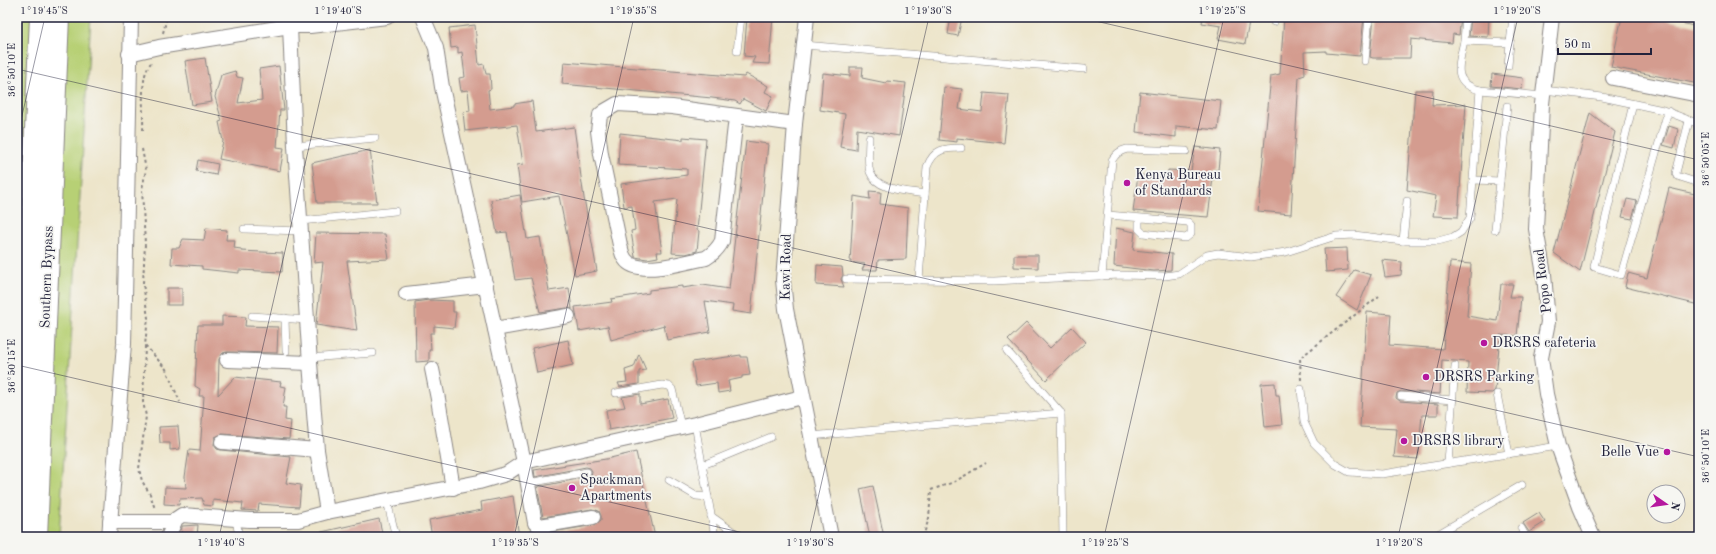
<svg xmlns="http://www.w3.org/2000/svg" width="1716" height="554" viewBox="0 0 1716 554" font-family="'Old Standard TT',serif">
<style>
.green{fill:#b7d074;stroke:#6c7958}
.building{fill:#d49c8f}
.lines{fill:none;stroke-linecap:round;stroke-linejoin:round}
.lane-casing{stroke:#888482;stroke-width:8}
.street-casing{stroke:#888482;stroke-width:16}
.highway-casing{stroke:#888482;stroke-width:24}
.path{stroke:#888482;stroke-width:2;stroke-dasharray:3 3;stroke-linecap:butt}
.lane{stroke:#fff;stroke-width:7}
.street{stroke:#fff;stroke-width:14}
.highway{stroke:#fff;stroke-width:22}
.ticks{fill:none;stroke:#22223b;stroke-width:1;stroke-opacity:0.45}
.poi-dot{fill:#b5179e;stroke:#f6f6f2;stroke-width:1.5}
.labels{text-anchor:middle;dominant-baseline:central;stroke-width:3.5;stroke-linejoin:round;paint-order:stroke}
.poi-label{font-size:14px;fill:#22223b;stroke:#f6f6f2;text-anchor:start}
.street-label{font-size:14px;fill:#22223b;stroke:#f6f6f2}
.neatline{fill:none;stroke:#22223b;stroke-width:1.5}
.ticks-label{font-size:10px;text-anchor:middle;fill:#22223b}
</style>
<rect width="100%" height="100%" fill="#f6f6f2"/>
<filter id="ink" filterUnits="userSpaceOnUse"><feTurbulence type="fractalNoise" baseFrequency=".025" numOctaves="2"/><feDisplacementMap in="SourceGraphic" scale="8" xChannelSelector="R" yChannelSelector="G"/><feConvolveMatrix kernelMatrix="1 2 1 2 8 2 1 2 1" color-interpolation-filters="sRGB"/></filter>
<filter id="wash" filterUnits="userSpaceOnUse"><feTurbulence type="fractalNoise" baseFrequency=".012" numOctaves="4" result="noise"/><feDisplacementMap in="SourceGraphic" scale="16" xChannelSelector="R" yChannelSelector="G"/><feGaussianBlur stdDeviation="0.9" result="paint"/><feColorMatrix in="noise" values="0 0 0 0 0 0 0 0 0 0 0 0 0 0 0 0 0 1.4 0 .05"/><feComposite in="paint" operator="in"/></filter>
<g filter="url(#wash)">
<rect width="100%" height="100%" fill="#ede5ca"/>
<path class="green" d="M17,17H91L59,537H17Z"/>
<g id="blocks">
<g class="building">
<path d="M747,17H773L769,64L752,63L755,57L744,56Z"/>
<path d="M951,17H962L958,36L948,34Z"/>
<path d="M1203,17H1250L1245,44L1218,39L1221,26L1202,23Z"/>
<path d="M1284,17H1364L1360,56L1326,53V51L1304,52L1305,75L1299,77L1291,214L1258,211L1271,76L1280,74Z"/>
<path d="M1374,17H1461L1459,35L1453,34L1452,43L1411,39L1410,58H1373L1370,57Z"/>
<path d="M1471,17H1489L1488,37L1469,36Z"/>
<path d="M1622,17H1653L1699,27V84L1611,67Z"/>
<path d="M475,25L479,65L484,64L486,74H490L491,89L488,90L490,109L514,106V104L532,101L536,132L574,127L584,198L597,271L575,275L559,196L522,202L517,165L523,164L517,125L465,131L463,112L470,111L468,90L461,91L459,78L465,77L462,52L458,53V47L451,48L449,28Z"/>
<path d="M205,58L212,102L192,105L185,61Z"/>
<path d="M564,62L744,77L746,74L768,86L765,92L773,96L766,111L743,99L740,104L735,101L712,98L562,84Z"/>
<path d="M279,66L284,110H280L277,147L284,148L280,171L219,159L223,141L219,122L222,121L215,97L221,75L235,71L237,77L243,78L238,103L262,100L259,69Z"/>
<path d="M850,67H863L862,78L886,83L887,81L906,83L899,136L857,129L856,150L840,147L845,114L820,110L823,73L850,76Z"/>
<path d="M1492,74L1523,78L1522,89L1491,86Z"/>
<path d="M944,87L962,89L959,109L982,112L984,93L1009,95L1004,143L957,138V142L939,140Z"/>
<path d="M1415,90H1433L1432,105L1466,104L1458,217L1433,216L1436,196L1407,190Z"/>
<path d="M1140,92L1221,101L1218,130L1176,126V137L1136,132Z"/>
<path d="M1590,113L1615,132L1580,272L1554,253Z"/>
<path d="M1669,126L1678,129L1674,148L1663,145Z"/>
<path d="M620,133L683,140V137L706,139L697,230L699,231L697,251L686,254L672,253L677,199L655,202L662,252H657L658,257L647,259L635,257L631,231L635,230L632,206L624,207L621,184L687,175V169L618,165Z"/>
<path d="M746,141L768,144L751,314L732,311L733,305L705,301L710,332L667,340L664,325L611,340L608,326L579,331L575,307L612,302L611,299L649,293V290L682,286V288L703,285L729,289Z"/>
<path d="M1195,147L1220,150L1218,170H1214L1208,217L1133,211L1138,175L1168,177V170L1191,171Z"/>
<path d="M370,150L377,203H317L312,163Z"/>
<path d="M198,160L218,164L216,175L196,171Z"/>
<path d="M1669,188L1699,195V305L1625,287L1628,273L1647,278Z"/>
<path d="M869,191L881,192L880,204L908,208L906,259L878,260L877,270H862L865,264L850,262L854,196L870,199Z"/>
<path d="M520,195L527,239L540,237L549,291L569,288L572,309L567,308L540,312L531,278L515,280L507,232L497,233L491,200Z"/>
<path d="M1627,199L1637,201L1632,219L1622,217Z"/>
<path d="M206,228L227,230L226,240H235L234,248L241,249V251L283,253L282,272L239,270V273L202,269V266L171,264L172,248H179L183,239L204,240Z"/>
<path d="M1116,228L1135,232L1133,250L1172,254L1171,270L1154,271L1114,266Z"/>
<path d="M316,233L385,234L389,259L347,261L357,331L316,325L323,262L314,263Z"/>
<path d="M1347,248L1348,270L1326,272L1324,249Z"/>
<path d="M1014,255H1038V268L1014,267Z"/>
<path d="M1382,260L1402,262L1401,275L1385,277Z"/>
<path d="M1450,262L1471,264L1467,316L1497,321L1501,284H1513L1510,297H1521L1517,336L1500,335L1495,390L1492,393L1467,392L1468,362L1442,360L1440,394L1401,391L1397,393L1396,398L1400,401L1438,404V415H1422L1418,459L1394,457L1397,429L1360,427L1367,312L1391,314L1389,345L1443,349Z"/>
<path d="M817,265L842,267L843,275L841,279L844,287L816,285Z"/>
<path d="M1354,270L1371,275L1357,310L1336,297Z"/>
<rect x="167" y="288" width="15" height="17"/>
<path d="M429,300L453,301V312H456L454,328L434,326V333H430L431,350H429V361L416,362L415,302Z"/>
<path d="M222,316L246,317L245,326L278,327L277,353L227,352L223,353L219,359L218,395L235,377L281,382L280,386L286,387L283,407H286L285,420L291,421L289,439L222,434L215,437L214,445L217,449L221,450L291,457L286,483L301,485L299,507L259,504L258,511L242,510L243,503L213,500V506L204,505L202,498L180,499L179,505L164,504L165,487L186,488L185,477L189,450L200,451L204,396H199L200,389L195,386L198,325H222Z"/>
<path d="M1026,323L1050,348L1072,327L1086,342L1046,380L1008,340Z"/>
<path d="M568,340L573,365L537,373L532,348Z"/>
<path d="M639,354L646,370L639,371V384L620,387L618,383L627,382L625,370L634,367Z"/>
<path d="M741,355V357H747L750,375L742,376V378L728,381L730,391L718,393L717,383L696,386L692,362Z"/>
<path d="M1275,383L1276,395H1279L1282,425L1265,427L1261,384Z"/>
<path d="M640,394V404L668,399L672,418L609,430L606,410L625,407L622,397Z"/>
<path d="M178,426L180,449L170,450V443H160L159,427Z"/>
<path d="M636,452L655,537H540V534L595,525L601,520V516L599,511L592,509L543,517L537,487L588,477L591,476L592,471L590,468L586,467L535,477L534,470L606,459Z"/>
<path d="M873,486L884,537H870L860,489Z"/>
<path d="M513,496L519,537H432L429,520L482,510L481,502Z"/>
<path d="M1539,513L1545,522L1529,532L1523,523Z"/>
<path d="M379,519L383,537H317V533Z"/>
<path d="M198,525L197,537H181L182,526Z"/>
</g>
</g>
</g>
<g filter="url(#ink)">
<use href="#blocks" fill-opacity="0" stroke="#888482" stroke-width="1"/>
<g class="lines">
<defs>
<g id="lane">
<path d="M1274,22L1275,17"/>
<path d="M1464,41L1466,17"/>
<path d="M804,45L1084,69"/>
<path d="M737,51L741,17"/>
<path d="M1365,61L1369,17"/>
<path d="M1508,66L1510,43"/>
<path d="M1480,90L1543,96"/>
<path d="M1544,90L1602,97L1663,110L1699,124"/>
<path d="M1633,104L1594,267L1621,275L1668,111"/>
<path d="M1689,121L1676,173L1677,176L1699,183"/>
<path d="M869,138C869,147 867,164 870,172C877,191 909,191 925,194"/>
<path d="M295,146L375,138"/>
<path d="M1474,180L1500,181L1495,230"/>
<path d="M1500,181L1507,106"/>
<path d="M1108,215L1188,222L1191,225V234L1186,238L1143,233L1139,229V218"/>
<path d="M301,221L395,211"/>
<path d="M244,229L302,231"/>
<path d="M1403,241L1407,201"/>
<path d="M1102,276L1112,160C1116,154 1119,151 1127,149L1186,151"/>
<path d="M846,279L994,281L1120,275L1165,276L1179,274L1207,255L1218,253L1251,257L1286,252L1336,236L1354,235L1403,241H1438L1453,237L1461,232L1470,218L1480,90C1451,83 1459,64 1464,41L1510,43L1513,17"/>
<path d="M919,280L927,167C934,149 944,148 961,148"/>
<path d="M252,316L307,320"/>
<path d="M285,318L286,351"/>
<path d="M1007,351L1061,413L1063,537"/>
<path d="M309,358L373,353"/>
<path d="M1301,389L1304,422L1314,443L1335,464L1349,472L1382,474L1558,446"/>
<path d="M616,393L662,385L669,386L672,389L681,426"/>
<path d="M1497,394L1509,454"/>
<path d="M1401,396L1453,400"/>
<path d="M695,424L715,537"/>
<path d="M811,436L1061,413"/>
<path d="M1448,463L1455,366"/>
<path d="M703,465L771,437"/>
<path d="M669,480L696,496L708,497"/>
<path d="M529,483L587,472"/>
<path d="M387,501L396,537"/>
<path d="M711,516L741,537"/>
<path d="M236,519L239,537"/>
<path d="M1521,528L1526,537"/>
<path d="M1433,537L1522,485"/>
</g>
<g id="street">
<path d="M423,17L436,48L442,87L524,462L535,523L540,526L593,517"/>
<path d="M807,17L795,124L783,280L786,309L831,537"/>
<path d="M1552,17L1542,104L1536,229L1544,274L1548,322L1541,358L1546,394L1558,446L1580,507L1593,537"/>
<path d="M129,54L159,47L290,26"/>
<path d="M1613,78L1699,95"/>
<path d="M736,117L722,241C718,249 714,253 706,258C688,261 637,278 625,259C622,255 621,249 620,245L601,154L598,131L600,115L605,111L617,104L672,107L795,124"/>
<path d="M406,294L486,285"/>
<path d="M495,329L568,316"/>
<path d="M227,360L310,363"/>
<path d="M432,369L438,399L453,488"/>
<path d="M222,442L317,450"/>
<path d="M327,512L317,450L310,363L295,146L290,26H310L387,17"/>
<path d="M110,522H174"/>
<path d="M109,537L124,344L131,17"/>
<path d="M168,537L176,519L182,515L249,520H298L327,512L479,482L506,474L524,462L695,424L802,397"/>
</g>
<g id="highway">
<path d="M18,537L41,17"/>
<path d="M36,537L58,17"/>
</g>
</defs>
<use href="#lane" class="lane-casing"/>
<use href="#street" class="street-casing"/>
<use href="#highway" class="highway-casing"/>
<g class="path">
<path d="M163,33L167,17"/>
<path d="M143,130C144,113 139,75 151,63"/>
<path d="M142,149L146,170L142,189L145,244L143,283L148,318L145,345L166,369L180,402"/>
<path d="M145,346L143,402L146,416L139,469L142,481L150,494L155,509"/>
<path d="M1301,380L1300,358L1379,296"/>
<path d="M923,537L929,518L931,490L954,482L986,463"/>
</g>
<use href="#lane" class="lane"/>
<use href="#street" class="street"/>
<use href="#highway" class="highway"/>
</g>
</g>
<path class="ticks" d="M1078,17L1699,160M17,69L1699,457M17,137L45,17M17,365L761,537M219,537L339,17M514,537L634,17M809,537L929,17M1104,537L1224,17M1398,537L1518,17M1693,537L1699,511"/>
<g class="poi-dot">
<circle cx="1127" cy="183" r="4"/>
<circle cx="1484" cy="343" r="4"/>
<circle cx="1426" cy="377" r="4"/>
<circle cx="1404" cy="441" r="4"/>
<circle cx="1667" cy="452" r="4"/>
<circle cx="572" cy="488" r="4"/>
</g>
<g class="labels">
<g class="poi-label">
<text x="1135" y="175">Kenya Bureau<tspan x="1135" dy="16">of Standards</tspan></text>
<text x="1492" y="343">DRSRS cafeteria</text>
<text x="1434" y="377">DRSRS Parking</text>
<text x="1412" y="441">DRSRS library</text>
<text x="1659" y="452" text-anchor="end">Belle Vue</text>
<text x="580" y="480">Spackman<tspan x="580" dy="16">Apartments</tspan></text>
</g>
<g class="street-label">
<text transform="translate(786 267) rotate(-89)">Kawi Road</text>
<text transform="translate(47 277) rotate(-88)">Southern Bypass</text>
<text transform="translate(1543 281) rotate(-97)">Popo Road</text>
</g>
</g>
<rect width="1716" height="554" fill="none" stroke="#f6f6f2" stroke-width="44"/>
<g transform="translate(1666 504) rotate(103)"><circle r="19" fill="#f6f6f2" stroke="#a1a1a9"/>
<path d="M0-3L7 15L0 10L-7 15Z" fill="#b5179e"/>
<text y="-6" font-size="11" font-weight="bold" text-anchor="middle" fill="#22223b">N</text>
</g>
<path d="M1558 48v6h93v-6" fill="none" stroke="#22223b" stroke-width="2"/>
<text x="1564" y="48" font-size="12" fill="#22223b" stroke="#f6f6f2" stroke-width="3" paint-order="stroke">50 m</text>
<rect x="22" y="22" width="1672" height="510" class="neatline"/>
<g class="ticks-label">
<text x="44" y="14">1°19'45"S</text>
<text x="338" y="14">1°19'40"S</text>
<text x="633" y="14">1°19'35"S</text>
<text x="928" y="14">1°19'30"S</text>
<text x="1222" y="14">1°19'25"S</text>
<text x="1517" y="14">1°19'20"S</text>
<text transform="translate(11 70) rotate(-90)" y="4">36°50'10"E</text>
<text transform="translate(1705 159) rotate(-90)" y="4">36°50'05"E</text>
<text transform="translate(11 366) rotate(-90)" y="4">36°50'15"E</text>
<text transform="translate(1705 456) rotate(-90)" y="4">36°50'10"E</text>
<text x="221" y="546">1°19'40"S</text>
<text x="515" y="546">1°19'35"S</text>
<text x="810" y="546">1°19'30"S</text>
<text x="1105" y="546">1°19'25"S</text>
<text x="1399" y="546">1°19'20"S</text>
</g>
</svg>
